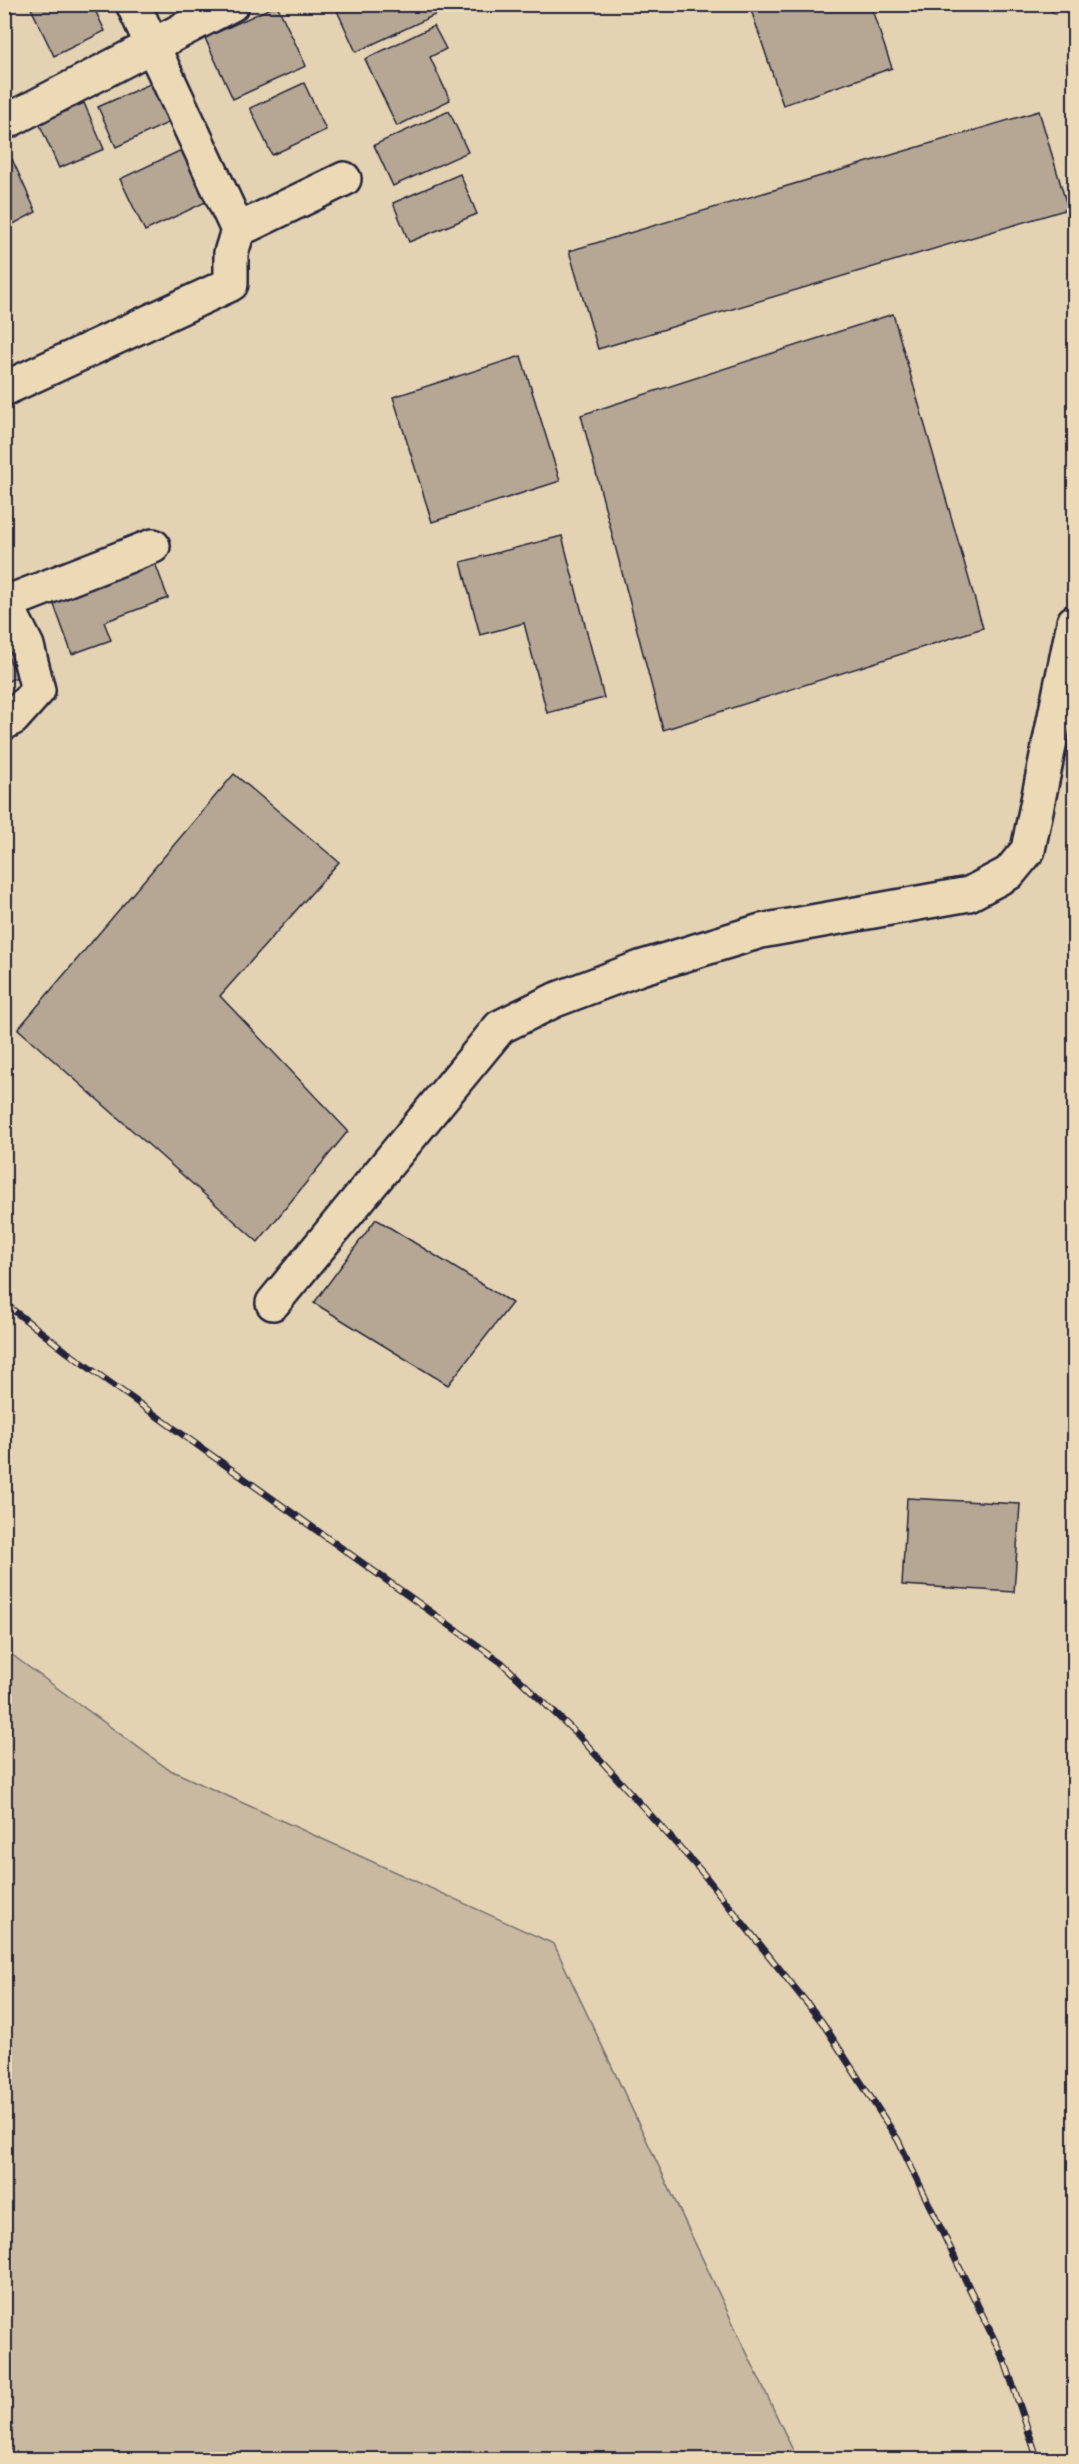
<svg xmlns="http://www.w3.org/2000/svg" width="1079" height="2464" viewBox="0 0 1079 2464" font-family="'Shantell Sans',sans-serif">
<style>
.green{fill:#c8b9a0;stroke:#756e6e;stroke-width:1.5}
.building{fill:#b5a794;stroke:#22223b;stroke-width:1.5}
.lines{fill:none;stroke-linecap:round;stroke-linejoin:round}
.minor-casing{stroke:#22223b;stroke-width:38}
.minor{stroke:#ecdab7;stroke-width:33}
.rail-casing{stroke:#22223b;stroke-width:7}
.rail{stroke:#ecdab7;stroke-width:4.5;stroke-dasharray:14;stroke-linecap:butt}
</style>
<rect width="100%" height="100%" fill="#e4d3b2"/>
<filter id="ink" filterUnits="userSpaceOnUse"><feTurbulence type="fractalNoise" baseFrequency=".0167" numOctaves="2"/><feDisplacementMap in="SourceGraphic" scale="12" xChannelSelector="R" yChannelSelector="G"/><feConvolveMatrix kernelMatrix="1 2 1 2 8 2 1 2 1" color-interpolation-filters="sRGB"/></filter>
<g filter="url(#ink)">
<path class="green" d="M4,1649L168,1769L554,1944L797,2459H5Z"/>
<g class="building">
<path d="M29,4H92L105,31L54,56Z"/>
<path d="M334,4H432L437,14L356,52Z"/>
<path d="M749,4H870L892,68L783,105Z"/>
<path d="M1044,4H1063L1055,14Z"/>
<path d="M277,5L306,66L233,99L205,38Z"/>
<path d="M434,26L446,49L430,57L450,100L397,126L365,59Z"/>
<path d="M152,83L170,122L116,147L98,107Z"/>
<path d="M304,83L326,130L272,155L250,108Z"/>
<path d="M84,103L104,149L59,168L39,123Z"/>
<path d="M449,111L468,152L393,186L374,145Z"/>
<path d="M1039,111L1068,209L598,349L569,251Z"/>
<path d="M188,147L212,199L145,231L120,179Z"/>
<path d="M12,159L36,212L4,229V164Z"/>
<path d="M460,174L477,214L409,242L393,203Z"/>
<path d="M893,314L983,628L663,730L581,415Z"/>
<path d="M521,356L560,481L432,522L393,397Z"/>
<path d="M562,536L604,698L547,713L524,623L480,635L461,562Z"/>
<path d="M151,552L168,598L104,622L111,640L72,654L49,591Z"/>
<path d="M4,647L17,677L4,683Z"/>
<path d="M234,774L339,862L220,996L348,1131L258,1242L18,1029Z"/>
<path d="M376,1219L512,1303L448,1385L314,1303Z"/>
<path d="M907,1498L1020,1504L1014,1592L902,1585Z"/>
</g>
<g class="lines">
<defs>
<g id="minor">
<path d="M4,123L232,4"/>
<path d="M238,230L344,179"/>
<path d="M4,389L231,284V253L238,230L133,4"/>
<path d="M4,600L27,646L38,690L13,718L4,723"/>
<path d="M6,603L153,546"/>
<path d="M273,1303L500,1027L555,1000L640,968L761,931L969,894L1009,873L1028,850L1074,622"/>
</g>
</defs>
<use href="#minor" class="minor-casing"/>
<use href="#minor" class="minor"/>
<defs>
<path id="rail" d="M4,1303L67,1352L501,1662L578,1735L701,1871L822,2022L898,2140L1005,2362L1038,2460"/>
</defs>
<use href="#rail" class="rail-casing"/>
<use href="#rail" class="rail"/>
</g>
</g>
<rect width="1079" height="2464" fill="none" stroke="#ecdab7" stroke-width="24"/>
<rect x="12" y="12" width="1055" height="2440" fill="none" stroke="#22223b" stroke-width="2" filter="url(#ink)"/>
</svg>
